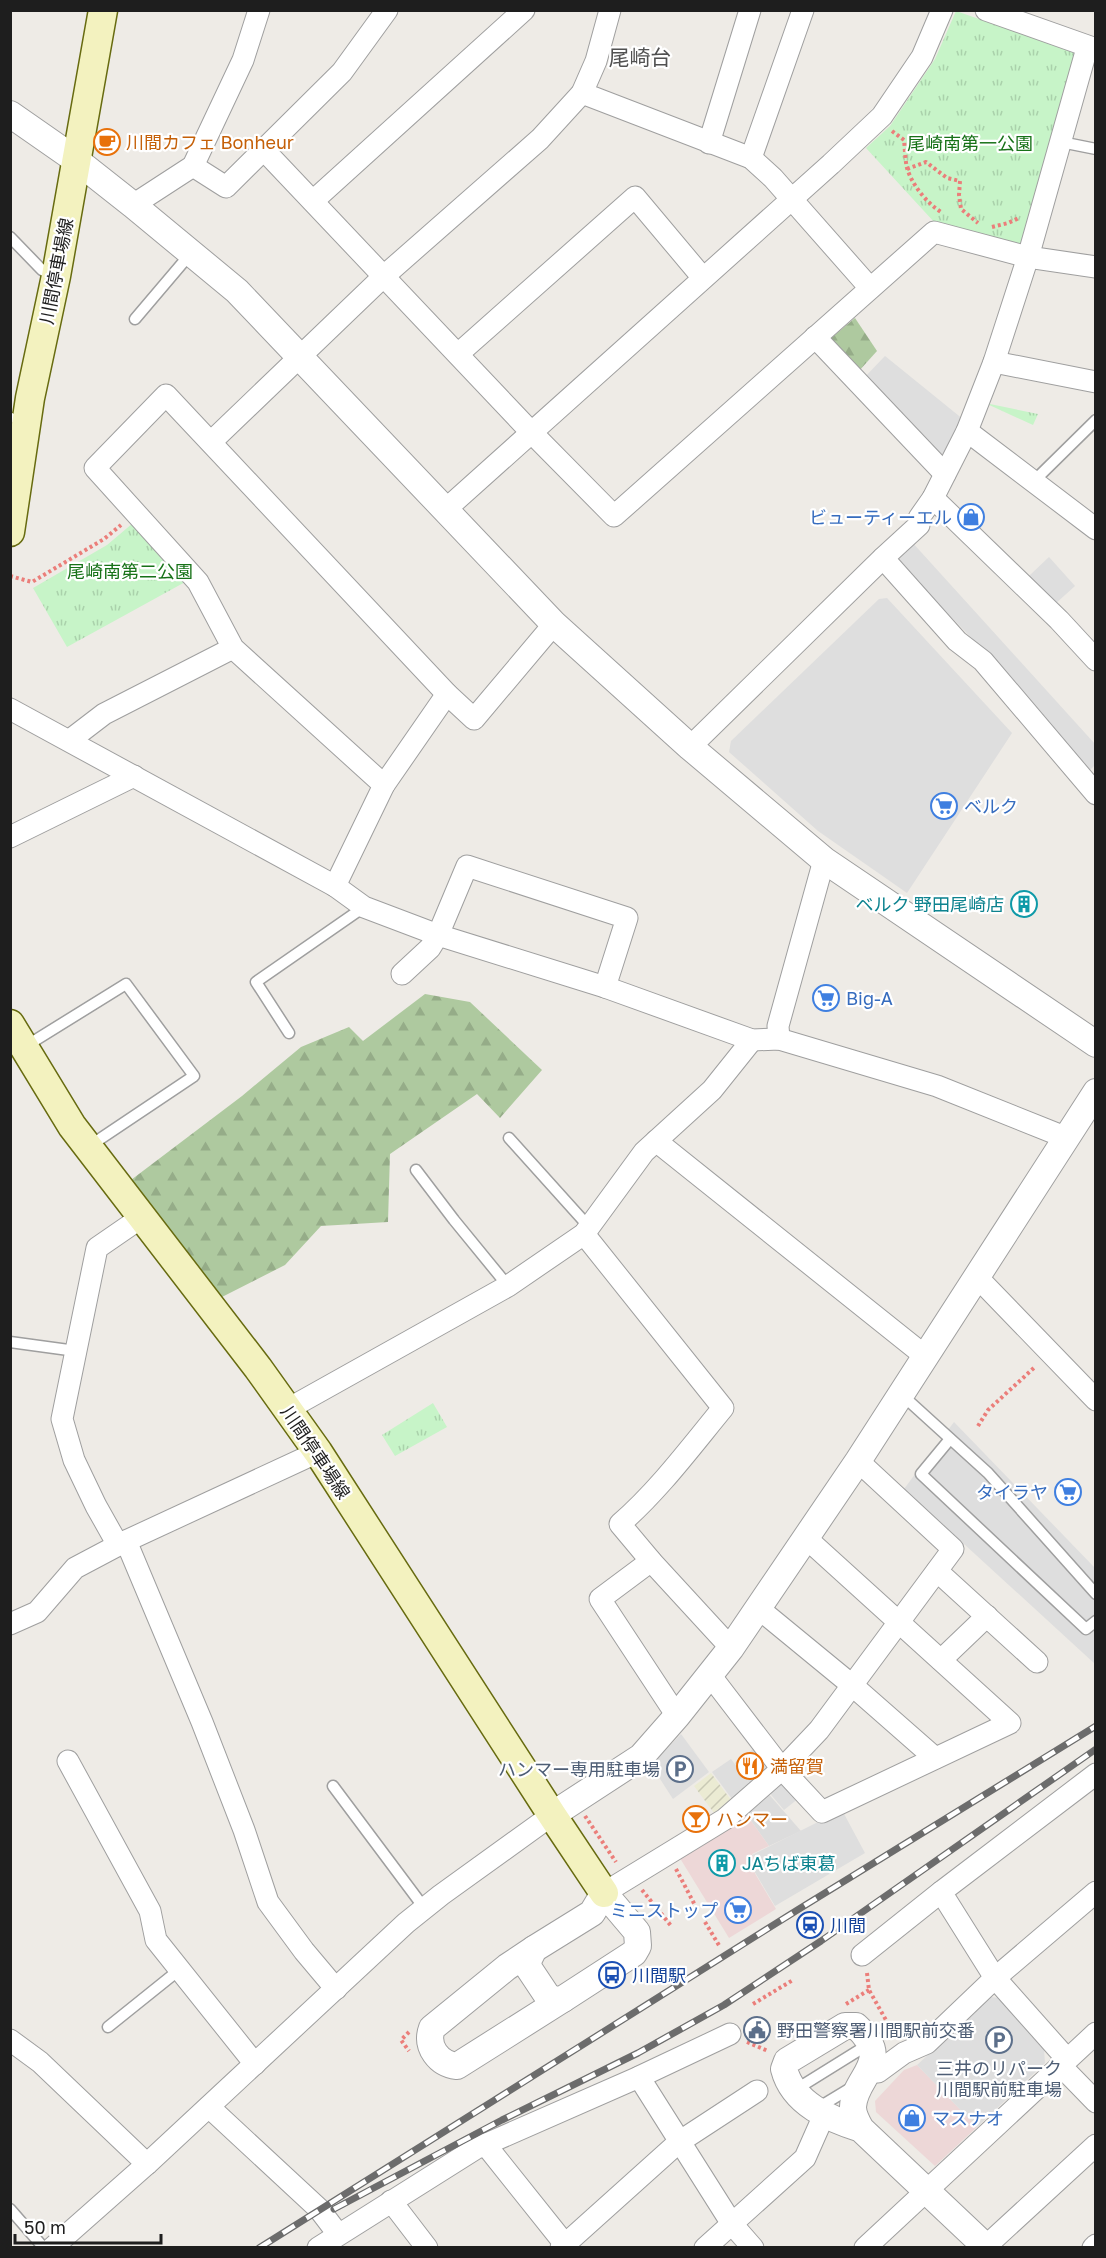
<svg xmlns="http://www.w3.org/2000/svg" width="1106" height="2258" viewBox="0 0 1106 2258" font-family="'Golos Text','Noto Sans JP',sans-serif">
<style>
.residential{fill:#dcdcdc}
.commercial{fill:#edd7d7}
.farmland{fill:url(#farmland-furrows)}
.forest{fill:url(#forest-firs)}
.park{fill:url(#park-tufts)}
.parking{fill:#dedede}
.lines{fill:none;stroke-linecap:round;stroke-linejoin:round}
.service-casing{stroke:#9f9f9f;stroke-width:13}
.minor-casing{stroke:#9f9f9f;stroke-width:23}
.tertiary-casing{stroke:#9f9f9f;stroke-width:28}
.secondary-casing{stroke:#676b10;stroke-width:31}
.path{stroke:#eb7e7a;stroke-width:4;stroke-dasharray:3 3;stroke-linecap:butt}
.service{stroke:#fff;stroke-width:10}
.minor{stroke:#fff;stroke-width:21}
.tertiary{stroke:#fff;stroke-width:26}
.secondary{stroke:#f3f2bf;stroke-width:28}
.rail-casing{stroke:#6c6c6c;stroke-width:7}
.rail{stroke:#fff;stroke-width:4.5;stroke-dasharray:14;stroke-linecap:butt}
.labels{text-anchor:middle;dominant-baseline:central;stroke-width:4.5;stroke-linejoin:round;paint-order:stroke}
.food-label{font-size:18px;fill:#c56008;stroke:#fff;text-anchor:start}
.park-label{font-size:18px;fill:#177218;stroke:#fff}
.street-label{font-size:18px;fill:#1e1e1e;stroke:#fff}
.shop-label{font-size:18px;fill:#366cbe;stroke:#fff;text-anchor:end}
.culture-label{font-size:18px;fill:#0d838f;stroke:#fff;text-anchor:end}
.service-label{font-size:18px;fill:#4e5e75;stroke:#fff;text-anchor:end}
.transit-label{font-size:18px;fill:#164399;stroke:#fff;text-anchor:start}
.quarter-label{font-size:21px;fill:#515151;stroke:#fff}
</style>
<defs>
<pattern id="farmland-furrows" width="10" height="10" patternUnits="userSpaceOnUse" patternTransform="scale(1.5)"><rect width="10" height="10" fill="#ebebd3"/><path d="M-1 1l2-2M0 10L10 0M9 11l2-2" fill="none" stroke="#c9c9b5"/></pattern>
<pattern id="forest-firs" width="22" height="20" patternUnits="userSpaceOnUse" patternTransform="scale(1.5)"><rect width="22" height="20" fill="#aec99f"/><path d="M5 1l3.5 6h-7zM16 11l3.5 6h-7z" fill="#95ac88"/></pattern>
<pattern id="park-tufts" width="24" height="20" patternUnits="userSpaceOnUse" patternTransform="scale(1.5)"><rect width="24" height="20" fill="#c7f4c8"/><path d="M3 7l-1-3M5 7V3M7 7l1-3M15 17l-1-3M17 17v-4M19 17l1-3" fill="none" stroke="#aad1ab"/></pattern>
</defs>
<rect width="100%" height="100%" fill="#eeebe6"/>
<g class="residential">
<path d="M757,1746L771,1764L752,1787L735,1763Z"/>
<path d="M766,1791L801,1831L769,1846L744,1811Z"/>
</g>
<g class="commercial">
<path d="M744,1811L769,1846L752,1854L758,1866L753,1870L776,1909L729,1938L678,1855Z"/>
<path d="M917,2065L977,2127L935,2166L876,2112L875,2101L904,2070Z"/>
</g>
<path class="farmland" d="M711,1773L734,1804L717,1817L694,1786Z"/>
<g class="forest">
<path d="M855,318L877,351L858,372L830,339Z"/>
<path d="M425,994L470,1002L542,1070L500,1118L477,1094L390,1154L388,1222L321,1226L285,1265L220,1298L131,1180L242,1096L301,1047L349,1027L363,1041Z"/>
</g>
<g class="park">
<path d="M956,11L1077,53L1021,244L935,223L866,148L890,126L935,59Z"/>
<path d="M985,403L1038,414L1033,425Z"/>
<path d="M133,523L187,581L67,647L33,588L107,545Z"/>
<path d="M433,1403L447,1427L395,1456L382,1435Z"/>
</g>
<g class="parking">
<path d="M885,356L964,420L963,429L940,457L863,379Z"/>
<path d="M911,541L1095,744V765L1089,771L987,654L895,559Z"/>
<path d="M1049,557L1075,586L1055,604L1029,576Z"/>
<path d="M887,598L1012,733L907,893L818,831L729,752L731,741L879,599Z"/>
<path d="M954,1422L1095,1568V1664L904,1489Z"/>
<path d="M681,1734L709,1772L673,1799L651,1765Z"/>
<path d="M731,1759L752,1787L735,1803L712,1772Z"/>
<path d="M785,1782L799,1798L784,1810L767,1790Z"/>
<path d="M842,1810L865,1853L775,1906L753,1869L758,1866L752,1855Z"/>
<path d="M991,1997L999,1998L1044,2049L1045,2063L977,2127L917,2065Z"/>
</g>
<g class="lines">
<defs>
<g id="service">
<path d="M1061,142L1096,149"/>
<path d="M10,237L42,270L55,276"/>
<path d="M135,319L191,253"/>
<path d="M10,418H11"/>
<path d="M1033,482L1096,420"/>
<path d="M289,1033L256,982L364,907"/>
<path d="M26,1046L126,984L194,1076L88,1147"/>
<path d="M509,1138L590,1228"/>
<path d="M416,1170L454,1220L508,1286"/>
<path d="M10,1342L76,1351"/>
<path d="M901,1394L988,1473L1096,1594"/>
<path d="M950,1439L921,1474L1086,1629L1096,1621"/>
<path d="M333,1786L425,1909"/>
<path d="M108,2027L179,1970"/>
<path d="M795,2090L869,2044"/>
<path d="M816,2109L854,2086"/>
<path d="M10,2209L44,2248"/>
</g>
<g id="minor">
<path d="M986,10L1096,49"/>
<path d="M582,93L751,158L773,178L870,288"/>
<path d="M709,143L750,10"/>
<path d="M263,149L531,432L614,516L934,232L1028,257L1096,267"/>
<path d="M751,158L803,10"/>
<path d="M193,166L226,187L342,72L387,10"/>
<path d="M313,201L524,10"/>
<path d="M133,205L193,166L243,60L259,10"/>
<path d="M815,337L945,474"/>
<path d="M458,354L635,197L703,278"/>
<path d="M994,362L1096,382"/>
<path d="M967,431L1096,529"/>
<path d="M211,442L384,276L540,139L582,93L596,61L610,10"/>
<path d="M933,498L1059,620L1096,660"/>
<path d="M445,510L831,164L882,116L922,57L942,10"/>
<path d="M883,558L957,641L983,661L1096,794"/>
<path d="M10,709L335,886L364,907L438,935L605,987L752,1040L779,1039L937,1086L1067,1138"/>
<path d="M70,740L104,714L233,648"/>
<path d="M690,747L883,558L919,525V518L933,498L967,431L994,362L1028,257L1087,48"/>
<path d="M384,785L233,648L198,582L95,468L166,395L447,694L474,719L554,624"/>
<path d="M10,837L134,776"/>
<path d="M335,886L384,785L447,694"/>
<path d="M402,974L430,948L438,935L467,866L627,918L605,987"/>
<path d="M779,1039L778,1026L824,860"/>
<path d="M656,1141L925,1356"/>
<path d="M584,1234L723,1408C690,1448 659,1490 620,1524L651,1561L731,1648"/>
<path d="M978,1278L1096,1400"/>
<path d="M288,1409L508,1286L584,1234L644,1152L712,1090L752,1040"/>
<path d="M126,1541L202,1722L244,1830L268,1902L304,1951L336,1989"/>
<path d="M118,1545L96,1506L74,1460L62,1419L97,1248L142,1217"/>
<path d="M651,1561L600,1599L677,1716"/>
<path d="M937,1571L1037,1662"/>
<path d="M758,1608L853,1686L935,1758"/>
<path d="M10,1624L37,1612L75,1568L126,1541L318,1452"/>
<path d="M941,1660L987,1616"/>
<path d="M710,1675L782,1769L822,1812L1010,1723L806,1538"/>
<path d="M68,1761L150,1911L156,1940L255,2064"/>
<path d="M604,1893L725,1819L782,1769L819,1730L953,1549L858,1461"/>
<path d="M862,1955L941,1892"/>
<path d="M10,2040L40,2062L147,2164"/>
<path d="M1067,2059L995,1978L941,1892L1096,1774"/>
<path d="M1060,2065L1096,2102"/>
<path d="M869,2071L878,2072L904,2053L927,2043L995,1978L1096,1892"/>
<path d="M639,2077L732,2224L753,2248"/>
<path d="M209,2107L319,2209L338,2234"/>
<path d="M485,2144L568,2248"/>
<path d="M391,2201L427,2248"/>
<path d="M52,2248L147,2164L406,1923L441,1895L552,1815"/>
<path d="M318,2248L475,2149L639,2077L730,2034"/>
<path d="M561,2248L679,2142L757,2091"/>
<path d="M705,2248L805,2158L824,2115"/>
<path d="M865,2248L1096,2033"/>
<path d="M984,2248L1096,2145"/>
<path d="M1093,2248L1096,2245"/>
</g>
<g id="tertiary">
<path d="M10,114L76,160L133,205L237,291L554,624L690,747L824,860L1096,1044"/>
<path d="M552,1815L641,1757L677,1716L731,1648L858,1461L1096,1092"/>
<path d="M604,1893L637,1932L638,1946L634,1953L563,1999L554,2000L548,1997L528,1967L529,1959L534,1949L592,1913Z"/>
<path d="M534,1949L507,1967L432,2028C425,2047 439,2064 457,2066L563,1999"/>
<path d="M861,2129C830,2119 793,2104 784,2069L787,2061L845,2026H856C895,2062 854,2076 853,2107C853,2115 857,2122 861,2129L987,2248"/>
</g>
<g id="secondary">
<path d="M10,532L30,398L56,276L103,10"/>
<path d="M10,1024L72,1126L258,1368L318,1452L552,1815L604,1893"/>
</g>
</defs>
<use href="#service" class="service-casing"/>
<use href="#minor" class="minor-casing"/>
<use href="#tertiary" class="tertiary-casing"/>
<use href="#secondary" class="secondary-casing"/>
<g class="path">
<path d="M892,131L904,140C905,149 905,159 907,168C912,185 927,203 941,212"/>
<path d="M907,169L926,162L947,178L960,181L959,195L961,209L978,223"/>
<path d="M992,227L1008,223L1019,218"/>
<path d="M10,576L32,582L104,539L121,525"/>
<path d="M978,1426L988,1410L1036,1366"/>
<path d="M585,1816L616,1862"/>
<path d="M676,1869L698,1911"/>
<path d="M642,1890L672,1927"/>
<path d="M705,1922L720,1947"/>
<path d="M867,1973L869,1990L895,2036"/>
<path d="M753,2004L793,1980"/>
<path d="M846,2004L869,1990"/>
<path d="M409,2032L401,2040L409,2051"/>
<path d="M747,2042L768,2051"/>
</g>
<use href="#service" class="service"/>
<use href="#minor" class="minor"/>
<use href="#tertiary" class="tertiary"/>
<use href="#secondary" class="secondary"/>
<defs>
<g id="rail">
<path d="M334,2209L502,2120L638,2053L724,2005L821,1941L1096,1749"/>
<path d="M259,2248L799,1909L1096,1726"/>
</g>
</defs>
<use href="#rail" class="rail-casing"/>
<use href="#rail" class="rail"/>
</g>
<defs>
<symbol id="cafe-ring" viewBox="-11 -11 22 22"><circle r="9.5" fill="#fff" stroke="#e8710a" stroke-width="1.5"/><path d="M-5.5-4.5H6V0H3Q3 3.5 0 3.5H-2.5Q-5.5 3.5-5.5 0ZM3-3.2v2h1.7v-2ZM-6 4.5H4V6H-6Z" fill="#e8710a"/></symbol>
<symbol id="shop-ring" viewBox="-11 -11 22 22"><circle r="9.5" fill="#fff" stroke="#3f7fe0" stroke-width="1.5"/><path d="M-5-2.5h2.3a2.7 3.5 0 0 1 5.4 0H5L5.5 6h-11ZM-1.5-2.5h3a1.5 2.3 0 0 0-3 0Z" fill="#3f7fe0"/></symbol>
<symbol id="supermarket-ring" viewBox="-11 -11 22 22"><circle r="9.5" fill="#fff" stroke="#3f7fe0" stroke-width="1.5"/><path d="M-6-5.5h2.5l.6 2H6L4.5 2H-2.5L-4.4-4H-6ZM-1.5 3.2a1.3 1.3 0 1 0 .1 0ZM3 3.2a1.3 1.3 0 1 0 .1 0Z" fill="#3f7fe0"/></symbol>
<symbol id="building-ring" viewBox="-11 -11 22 22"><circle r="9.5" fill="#fff" stroke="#0f9aa8" stroke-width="1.5"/><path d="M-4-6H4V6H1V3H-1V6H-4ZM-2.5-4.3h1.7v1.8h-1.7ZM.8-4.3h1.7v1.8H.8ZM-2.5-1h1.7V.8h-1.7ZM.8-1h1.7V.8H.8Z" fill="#0f9aa8"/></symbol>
<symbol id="restaurant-ring" viewBox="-11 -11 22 22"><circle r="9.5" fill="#fff" stroke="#e8710a" stroke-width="1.5"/><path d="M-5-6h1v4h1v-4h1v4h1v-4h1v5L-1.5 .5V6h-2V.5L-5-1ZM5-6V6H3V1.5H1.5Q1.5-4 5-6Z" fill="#e8710a"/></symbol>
<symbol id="parking-ring" viewBox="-11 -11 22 22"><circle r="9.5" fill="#fff" stroke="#5c6f8a" stroke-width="1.5"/><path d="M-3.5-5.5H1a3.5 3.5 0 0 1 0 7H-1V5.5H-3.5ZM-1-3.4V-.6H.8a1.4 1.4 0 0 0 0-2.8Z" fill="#5c6f8a"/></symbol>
<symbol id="bar-ring" viewBox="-11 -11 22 22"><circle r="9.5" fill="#fff" stroke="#e8710a" stroke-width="1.5"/><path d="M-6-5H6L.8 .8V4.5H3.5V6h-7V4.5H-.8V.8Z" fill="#e8710a"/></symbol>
<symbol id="station-ring" viewBox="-11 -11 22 22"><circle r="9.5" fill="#fff" stroke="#1a4fb4" stroke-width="1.5"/><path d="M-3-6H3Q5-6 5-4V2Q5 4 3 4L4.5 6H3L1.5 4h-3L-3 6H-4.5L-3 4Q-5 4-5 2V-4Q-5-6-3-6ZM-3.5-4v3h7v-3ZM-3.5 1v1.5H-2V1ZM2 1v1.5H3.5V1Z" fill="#1a4fb4"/></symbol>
<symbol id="bus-ring" viewBox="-11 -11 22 22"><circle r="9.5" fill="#fff" stroke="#1a4fb4" stroke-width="1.5"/><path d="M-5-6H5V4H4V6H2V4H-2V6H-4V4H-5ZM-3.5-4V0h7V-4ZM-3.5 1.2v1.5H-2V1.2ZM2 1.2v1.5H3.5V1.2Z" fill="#1a4fb4"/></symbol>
<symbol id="civic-ring" viewBox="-11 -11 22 22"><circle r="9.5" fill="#fff" stroke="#5c6f8a" stroke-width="1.5"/><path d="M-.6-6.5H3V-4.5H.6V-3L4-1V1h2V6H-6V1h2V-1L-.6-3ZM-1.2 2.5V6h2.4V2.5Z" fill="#5c6f8a"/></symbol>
</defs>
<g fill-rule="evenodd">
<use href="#cafe-ring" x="92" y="127" width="30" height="30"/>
<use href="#shop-ring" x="956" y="502" width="30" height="30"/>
<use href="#supermarket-ring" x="929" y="791" width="30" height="30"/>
<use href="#building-ring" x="1009" y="889" width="30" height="30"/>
<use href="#supermarket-ring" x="811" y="983" width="30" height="30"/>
<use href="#supermarket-ring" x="1053" y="1477" width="30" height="30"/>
<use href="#restaurant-ring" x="735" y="1751" width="30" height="30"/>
<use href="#parking-ring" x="665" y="1754" width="30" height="30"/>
<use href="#bar-ring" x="681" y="1804" width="30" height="30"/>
<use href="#building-ring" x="707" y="1848" width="30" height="30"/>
<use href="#supermarket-ring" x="723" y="1895" width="30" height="30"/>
<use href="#station-ring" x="795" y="1910" width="30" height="30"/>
<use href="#bus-ring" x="597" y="1960" width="30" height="30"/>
<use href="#civic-ring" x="742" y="2015" width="30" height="30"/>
<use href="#parking-ring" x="984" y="2025" width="30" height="30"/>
<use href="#shop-ring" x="897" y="2103" width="30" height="30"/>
</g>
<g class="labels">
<g class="food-label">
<text x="126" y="142">川間カフェ Bonheur</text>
<text x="770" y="1766">満留賀</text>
<text x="716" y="1819">ハンマー</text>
</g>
<g class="park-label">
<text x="970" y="143">尾崎南第一公園</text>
<text x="130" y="571">尾崎南第二公園</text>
</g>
<g class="street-label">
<text transform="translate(56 271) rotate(-79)">川間停車場線</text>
<text transform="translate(316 1452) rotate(56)">川間停車場線</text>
</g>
<g class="shop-label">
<text x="952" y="517">ビューティーエル</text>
<text x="964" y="806" text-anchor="start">ベルク</text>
<text x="846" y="998" text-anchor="start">Big-A</text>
<text x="1048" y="1492">タイラヤ</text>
<text x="718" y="1910">ミニストップ</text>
<text x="932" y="2118" text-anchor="start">マスナオ</text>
</g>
<g class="culture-label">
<text x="1004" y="904">ベルク 野田尾崎店</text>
<text x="742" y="1863" text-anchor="start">JAちば東葛</text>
</g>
<g class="service-label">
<text x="660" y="1769">ハンマー専用駐車場</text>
<text x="777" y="2030" text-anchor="start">野田警察署川間駅前交番</text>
<text x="999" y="2068" text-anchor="middle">三井のリパーク<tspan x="999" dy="21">川間駅前駐車場</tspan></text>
</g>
<g class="transit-label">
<text x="830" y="1925">川間</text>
<text x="632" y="1975">川間駅</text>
</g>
<g class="quarter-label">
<text x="640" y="57">尾崎台</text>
</g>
</g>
<rect width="1106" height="2258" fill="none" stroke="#1e1e1e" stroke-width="24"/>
<path d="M15 2234v9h146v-9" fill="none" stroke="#1e1e1e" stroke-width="3"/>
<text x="24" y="2234" font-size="18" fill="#1e1e1e" stroke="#ffffff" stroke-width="4.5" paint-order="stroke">50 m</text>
</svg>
